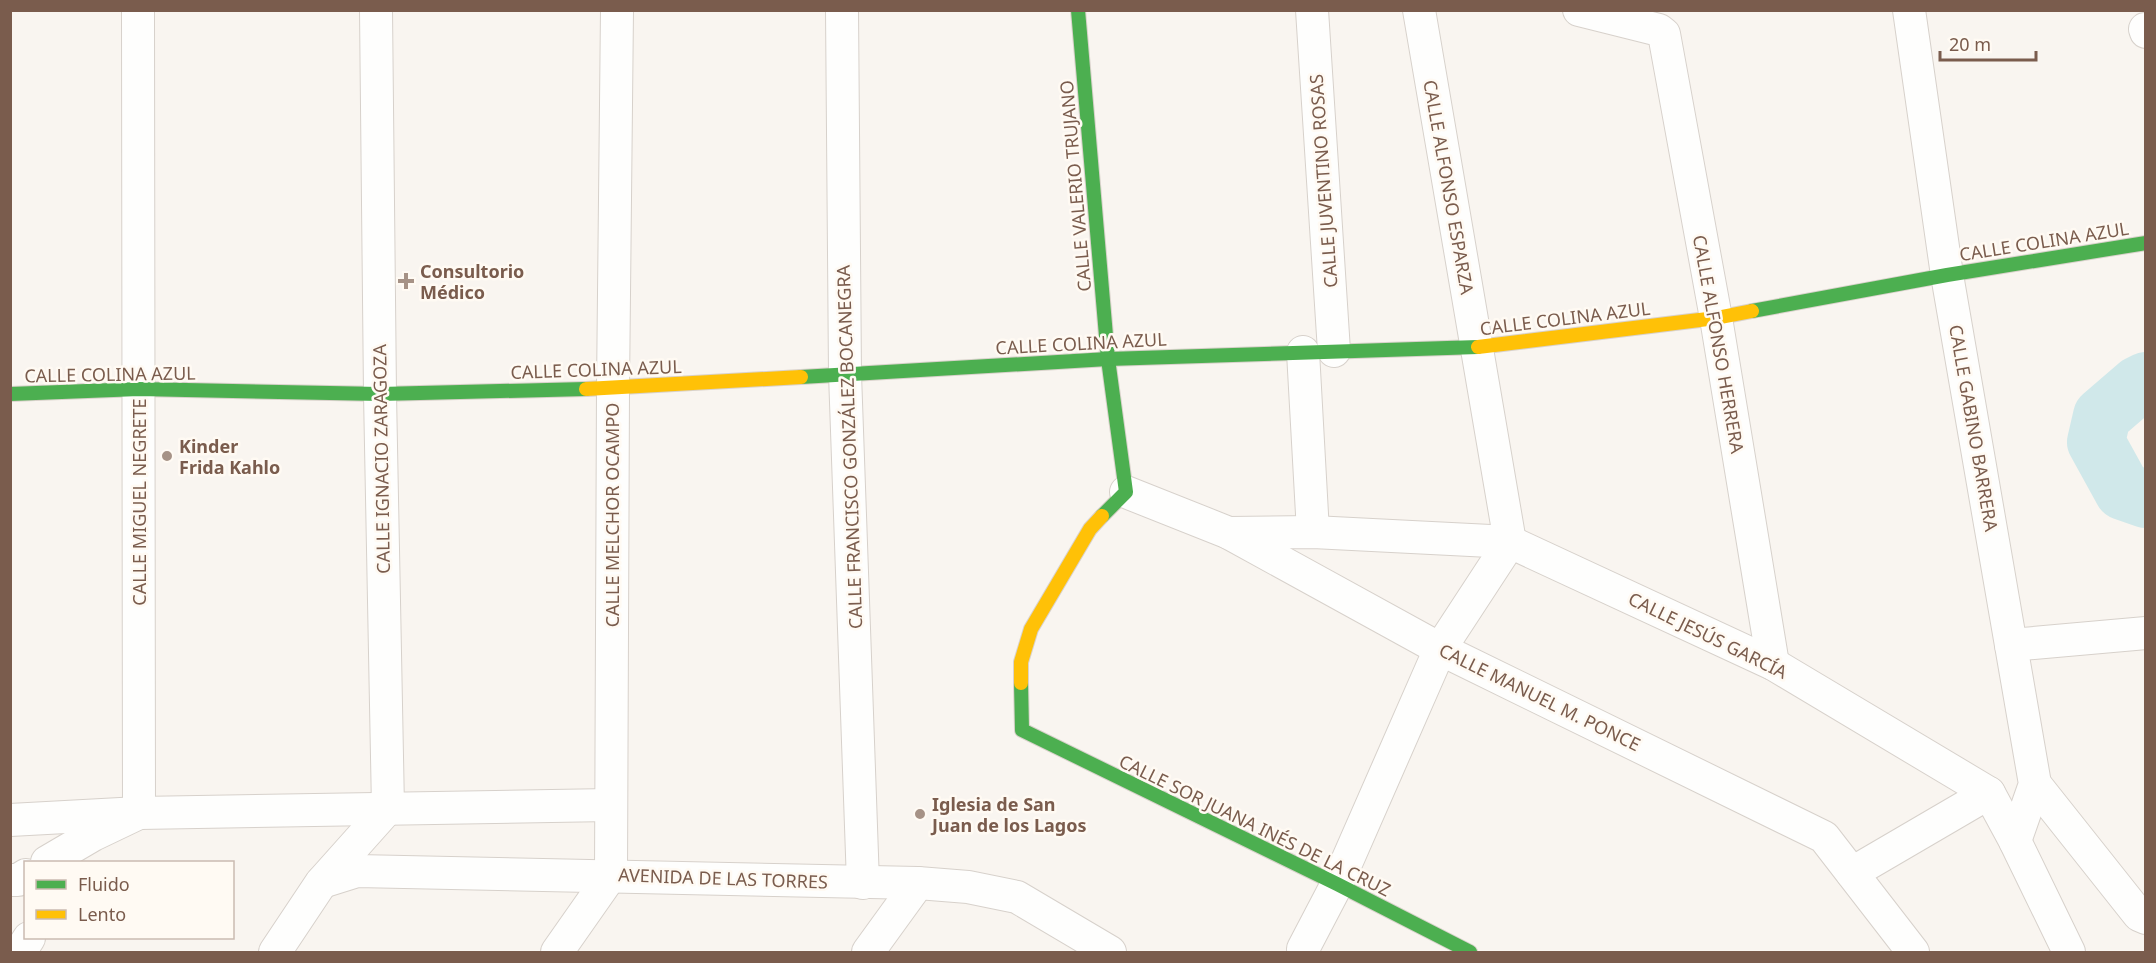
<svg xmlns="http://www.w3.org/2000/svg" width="2156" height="963" viewBox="0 0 2156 963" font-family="'Noto Sans',sans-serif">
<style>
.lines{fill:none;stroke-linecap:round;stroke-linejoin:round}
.river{stroke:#d0e8ea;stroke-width:58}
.street-casing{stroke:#d7d1cb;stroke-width:34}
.fast-casing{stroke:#d9d2cb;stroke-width:16}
.slow-casing{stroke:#d9d2cb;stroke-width:16}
.street{stroke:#fefefd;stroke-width:32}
.fast{stroke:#4caf50;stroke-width:14}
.slow{stroke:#ffc107;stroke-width:14}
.poi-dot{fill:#a69286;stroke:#fffaf3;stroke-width:2}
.labels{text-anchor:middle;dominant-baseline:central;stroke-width:5;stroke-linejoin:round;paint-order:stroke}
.street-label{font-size:18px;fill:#7a5c4d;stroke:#fffaf3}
.poi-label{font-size:18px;font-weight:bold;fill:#7a5c4d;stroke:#fffaf3;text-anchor:start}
</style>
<rect width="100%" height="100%" fill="#f9f5f0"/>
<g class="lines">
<path class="river" d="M2146,381L2138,385L2102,416L2096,442L2123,491L2146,499"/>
<defs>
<g id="street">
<path d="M842,10L845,374L863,883"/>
<path d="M1312,10L1334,351"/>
<path d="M1579,10L1659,30L1664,34L1716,318L1773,664"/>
<path d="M1909,10L1947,275L2035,784L2015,841"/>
<path d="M2145,29L2146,32"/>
<path d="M1303,352L1313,532"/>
<path d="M1126,492L1229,533L1440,649L1824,837L1913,952"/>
<path d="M1229,533L1313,532L1510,542L1773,664L1989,793L2015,841L2069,952"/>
<path d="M2011,645L2146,633"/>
<path d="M2035,784L2139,915L2146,918"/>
<path d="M10,820L139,813L610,805"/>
<path d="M47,862L93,835L139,813L138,10"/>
<path d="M1852,873L1989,793"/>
<path d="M10,880H18L26,875"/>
<path d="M322,882L357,871L918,883L968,887L1017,897L1110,952"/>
<path d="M1303,949L1337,884L1440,649L1510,542L1419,10"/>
<path d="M20,952L29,938"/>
<path d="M275,952L321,883L388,808L380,394L376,10"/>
<path d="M557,952L611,875L613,388L617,10"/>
<path d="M868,952L918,883"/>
</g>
<g id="fast">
<path d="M1078,10L1108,359L1126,492L1102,516"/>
<path d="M1752,311L1947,275L2146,243"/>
<path d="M801,377L1108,359L1478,347"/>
<path d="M10,394L139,389L380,394L586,389"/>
<path d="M1021,683L1022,730L1337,884L1470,952"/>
</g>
<g id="slow">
<path d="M1478,347L1716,318L1752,311"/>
<path d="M586,389L801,377"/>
<path d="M1021,683V662L1031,629L1090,529L1102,516"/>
</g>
</defs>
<use href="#street" class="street-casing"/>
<use href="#fast" class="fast-casing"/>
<use href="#slow" class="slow-casing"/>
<use href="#street" class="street"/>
<use href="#fast" class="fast"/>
<use href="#slow" class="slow"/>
</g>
<g class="poi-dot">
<path d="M403 272h6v6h6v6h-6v6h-6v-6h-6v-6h6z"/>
<circle cx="167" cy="456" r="6"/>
<circle cx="920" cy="814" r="6"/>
</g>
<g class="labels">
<g class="street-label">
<text transform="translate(1323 181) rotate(-94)">CALLE JUVENTINO ROSAS</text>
<text transform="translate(1075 186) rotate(-95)">CALLE VALERIO TRUJANO</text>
<text transform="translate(1449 187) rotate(80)">CALLE ALFONSO ESPARZA</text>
<text transform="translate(2044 241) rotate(-9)">CALLE COLINA AZUL</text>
<text transform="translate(1565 318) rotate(-7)">CALLE COLINA AZUL</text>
<text transform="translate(1081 343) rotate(-3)">CALLE COLINA AZUL</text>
<text transform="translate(1719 344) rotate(80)">CALLE ALFONSO HERRERA</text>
<text transform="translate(596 369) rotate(-2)">CALLE COLINA AZUL</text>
<text transform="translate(110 374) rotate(-1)">CALLE COLINA AZUL</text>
<text transform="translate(1974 428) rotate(80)">CALLE GABINO BARRERA</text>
<text transform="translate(849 447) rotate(-92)">CALLE FRANCISCO GONZÁLEZ BOCANEGRA</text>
<text transform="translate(381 459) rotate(-91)">CALLE IGNACIO ZARAGOZA</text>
<text transform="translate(139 502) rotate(-90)">CALLE MIGUEL NEGRETE</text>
<text transform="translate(612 515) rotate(-90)">CALLE MELCHOR OCAMPO</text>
<text transform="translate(1708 635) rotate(26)">CALLE JESÚS GARCÍA</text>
<text transform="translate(1540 697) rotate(26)">CALLE MANUEL M. PONCE</text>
<text transform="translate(1255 825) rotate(26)">CALLE SOR JUANA INÉS DE LA CRUZ</text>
<text transform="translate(723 878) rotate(2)">AVENIDA DE LAS TORRES</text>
</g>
<g class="poi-label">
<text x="420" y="271">Consultorio<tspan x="420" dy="21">Médico</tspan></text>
<text x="179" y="446">Kinder<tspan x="179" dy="21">Frida Kahlo</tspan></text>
<text x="932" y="804">Iglesia de San<tspan x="932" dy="21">Juan de los Lagos</tspan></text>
</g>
</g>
<rect width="2156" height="963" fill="none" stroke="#7a5c4d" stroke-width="24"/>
<rect x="24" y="861" width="210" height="78" fill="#fffaf3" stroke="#cabbb1" stroke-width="1.5"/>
<rect x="36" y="880" width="30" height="9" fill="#4caf50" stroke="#cabbb1" stroke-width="1.5"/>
<text x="78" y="891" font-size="18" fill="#7a5c4d">Fluido</text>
<rect x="36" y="910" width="30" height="9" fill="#ffc107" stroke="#cabbb1" stroke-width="1.5"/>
<text x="78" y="921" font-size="18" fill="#7a5c4d">Lento</text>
<path d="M1940 51v9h96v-9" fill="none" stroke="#7a5c4d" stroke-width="3"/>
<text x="1949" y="51" font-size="18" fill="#7a5c4d" stroke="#fffaf3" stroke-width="4.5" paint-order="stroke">20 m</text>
</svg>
